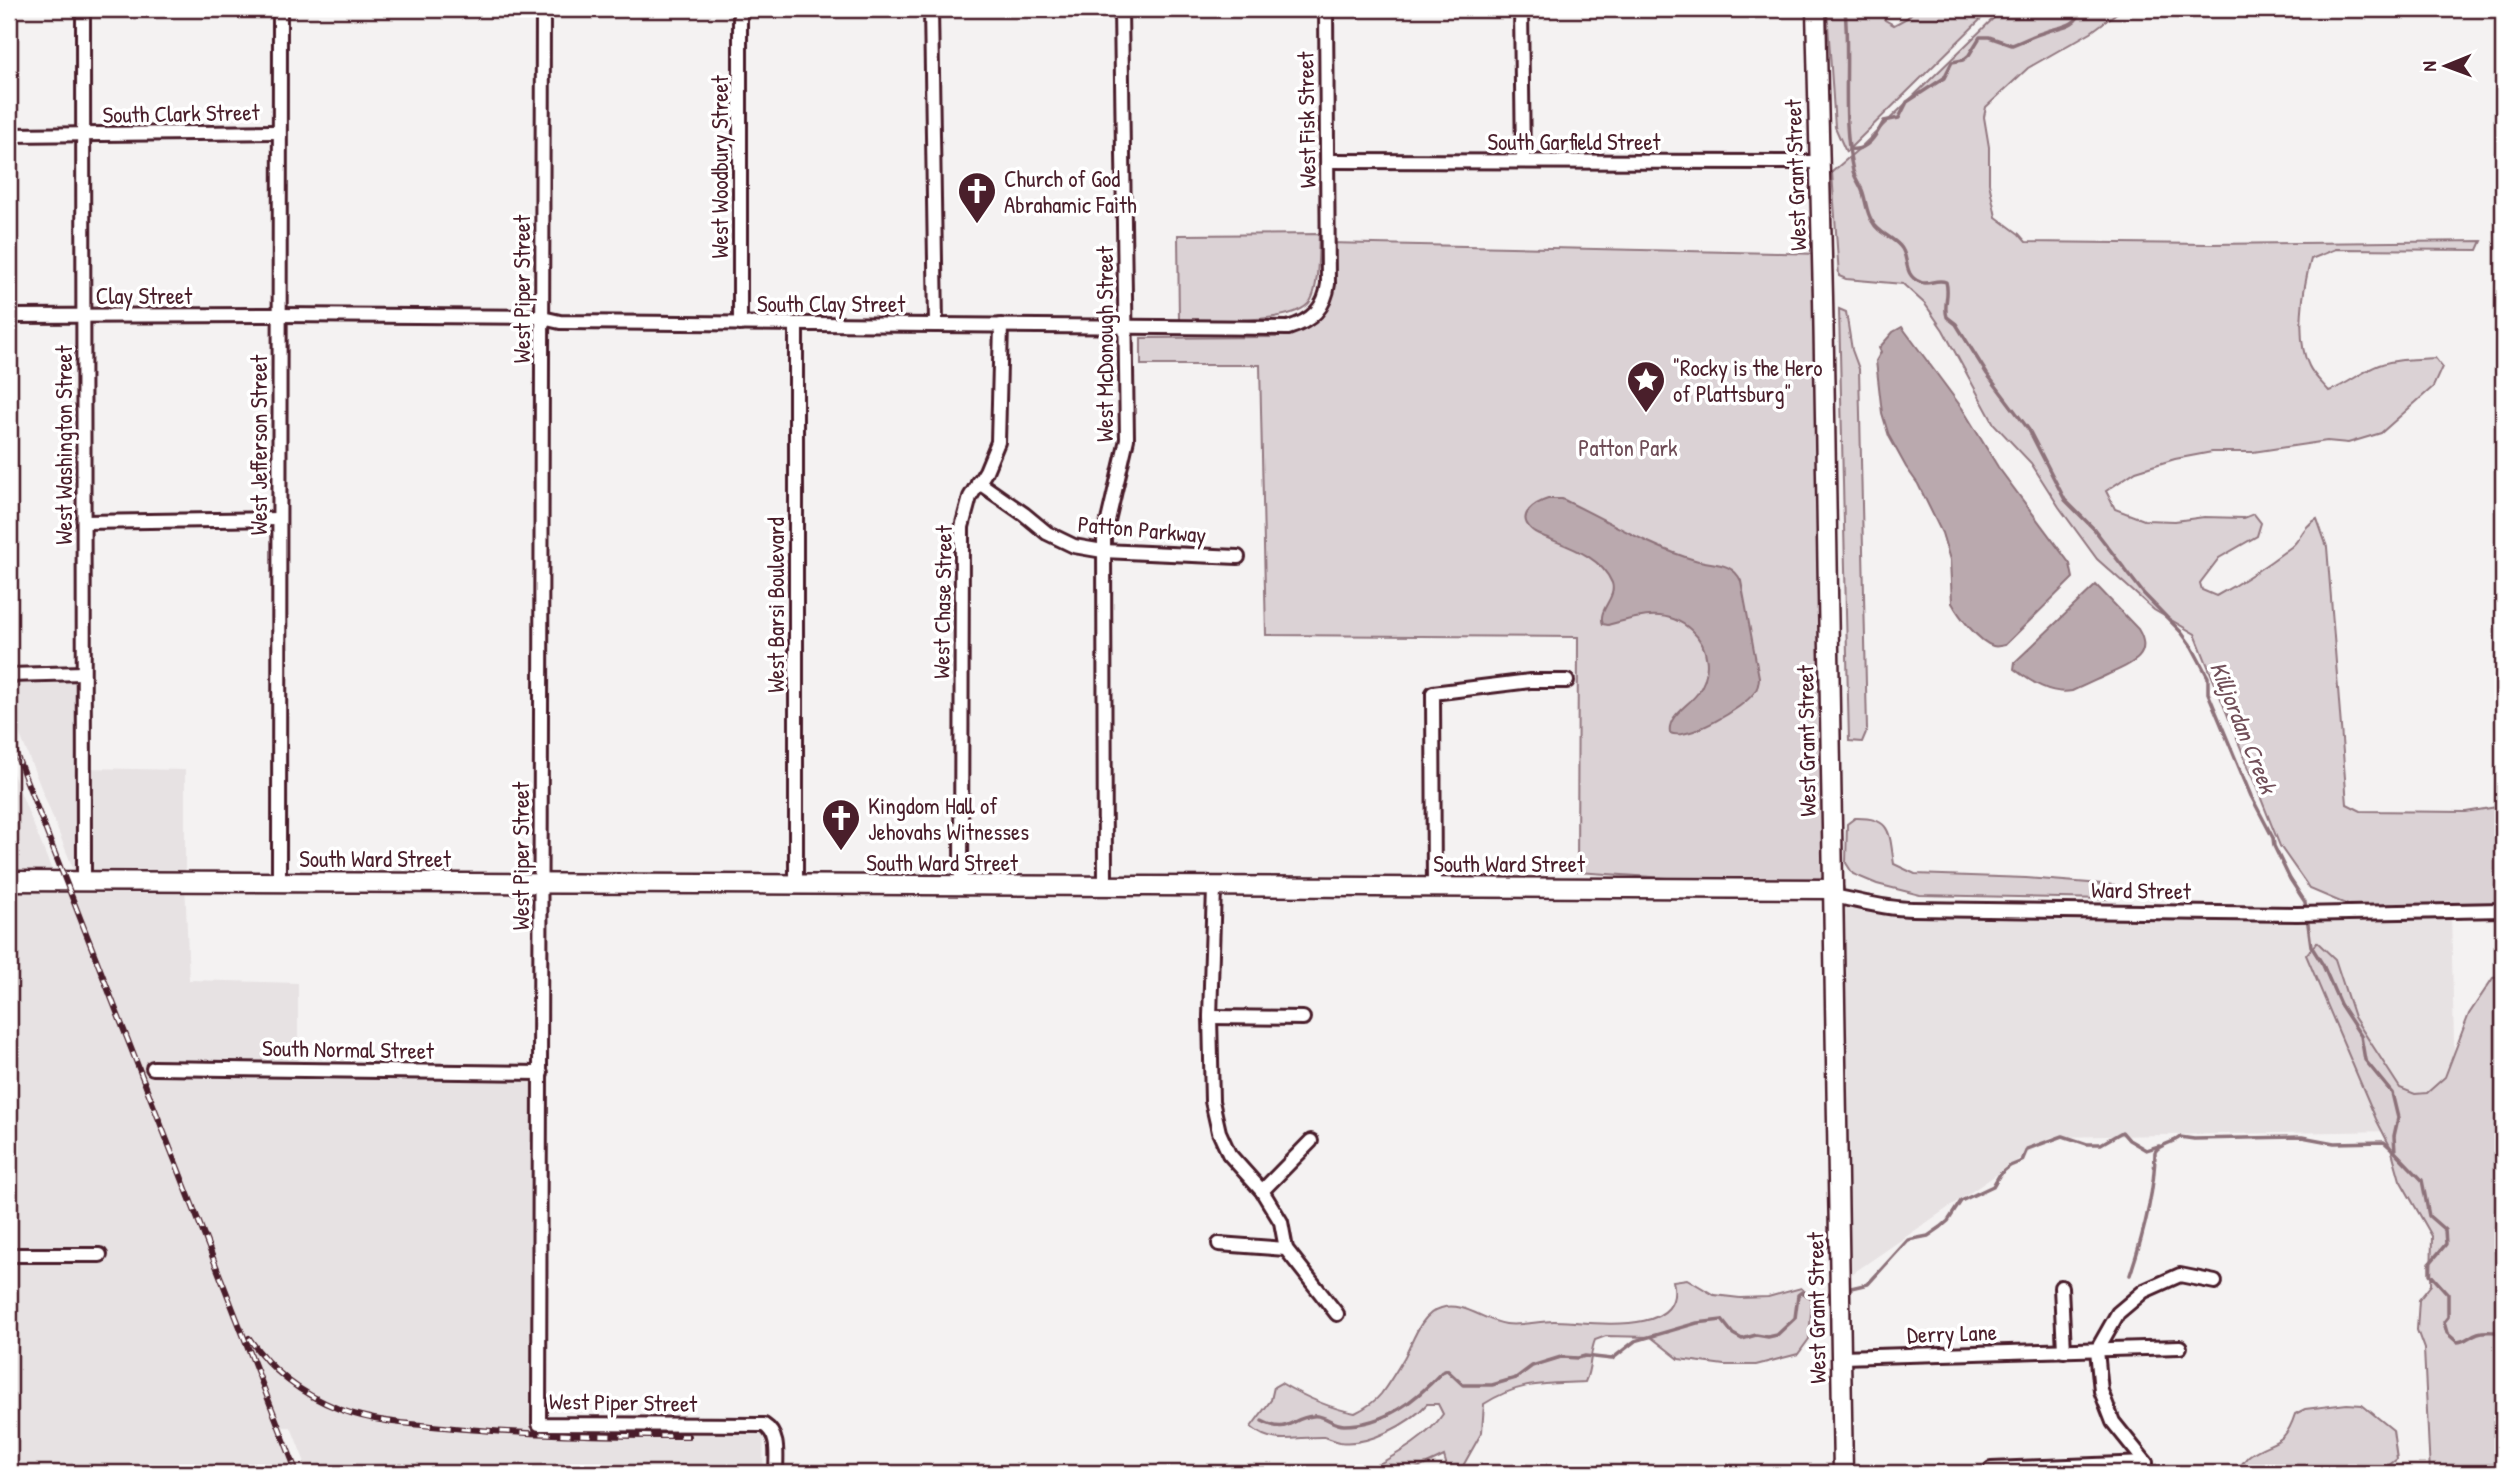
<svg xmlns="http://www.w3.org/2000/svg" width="2512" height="1482" viewBox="0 0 2512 1482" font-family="'Patrick Hand',sans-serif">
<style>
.built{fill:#e7e2e3}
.green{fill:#dbd2d5;stroke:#927880;stroke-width:2}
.water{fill:#baa9ae;stroke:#8d727a;stroke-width:2}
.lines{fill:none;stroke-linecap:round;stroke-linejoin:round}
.stream{stroke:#8d727a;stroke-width:3.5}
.street-casing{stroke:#4a1f2b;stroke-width:18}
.secondary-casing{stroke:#4a1f2b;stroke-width:23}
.street{stroke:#fff;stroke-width:12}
.secondary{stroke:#fff;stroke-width:18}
.rail-casing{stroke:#4a1f2b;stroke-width:6}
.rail{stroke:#fff;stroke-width:3.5;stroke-dasharray:10;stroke-linecap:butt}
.labels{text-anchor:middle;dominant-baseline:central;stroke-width:7;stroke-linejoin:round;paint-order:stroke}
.street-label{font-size:23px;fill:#4a1f2b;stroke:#fff}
.poi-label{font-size:23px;fill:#4a1f2b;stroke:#fff;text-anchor:start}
.park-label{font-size:23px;fill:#6e4c56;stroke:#fff}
.water-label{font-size:24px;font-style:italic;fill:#714f59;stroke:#fff}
</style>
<rect width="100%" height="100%" fill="#f4f2f2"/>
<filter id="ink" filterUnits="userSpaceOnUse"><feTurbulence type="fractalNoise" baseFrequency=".0143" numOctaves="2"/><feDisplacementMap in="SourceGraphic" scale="14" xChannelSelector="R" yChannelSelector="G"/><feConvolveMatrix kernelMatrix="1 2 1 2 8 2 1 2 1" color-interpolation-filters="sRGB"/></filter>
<g filter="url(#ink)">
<g class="built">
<path d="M83,673L84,768L185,770V881L189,980L298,983V1070L541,1073L530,1424L764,1425L763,1473H309L291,1427H280L297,1473H9V764L53,873L74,871L9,707V675Z"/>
<path d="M1833,896L1875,903L2451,911L2456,1130L2051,1137L1840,1282Z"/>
</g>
<g class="green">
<path d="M1827,9H1880L1885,20L1894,25L1907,18L1916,9H1991L1846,152L1835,127Z"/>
<path d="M2003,9H2122L2091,32L2028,68L1986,107L1984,117L1989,147V183L1996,217L2019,234L2026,242L2210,244L2482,241L2478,250L2336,249L2311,259C2303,287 2295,339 2309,366C2313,375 2323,384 2329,391C2347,385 2362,371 2379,365C2396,359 2417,359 2435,358L2442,367L2433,387L2381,433L2348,443L2327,441L2253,452H2212L2175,459L2136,471L2106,491L2115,509L2144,520L2175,521L2204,517L2244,518L2254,514L2261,523L2257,536L2219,558L2200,583L2202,590L2216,596C2242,582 2267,565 2291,547C2302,538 2302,527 2317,519L2327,547L2347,804L2361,811L2466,812L2503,806V900L2493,903L2350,906L2310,889L2280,846L2195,634L2154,610L2097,559L2059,507L2031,463L1994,424L1943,330L1925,304L1903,284L1846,279L1839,276L1832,172L1861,147Z"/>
<path d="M1319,234C1318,252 1319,285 1311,300C1297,326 1207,319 1179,320L1178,235Z"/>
<path d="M1328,243L1822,254L1833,889L1577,872L1578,637L1266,635L1260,365H1141V338L1276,337L1282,328L1321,308Z"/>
<path d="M1839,309L1846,312L1852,350L1859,369L1867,730L1862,742L1849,741Z"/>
<path d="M1855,818C1893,817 1889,834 1894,864L1915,874L2026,878L2114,885L2115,894L2107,899L1920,895L1877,884L1853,874L1846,863L1847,824Z"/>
<path d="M2317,942L2335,959L2354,1017L2400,1088L2415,1094L2427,1093L2445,1077L2469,1014L2493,978L2503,976V1473H2430L2424,1349L2417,1330L2419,1300L2431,1285L2432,1236L2400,1180L2391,1148L2376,1119L2306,955Z"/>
<path d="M1687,1279L1714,1295L1740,1298L1768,1297L1801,1288L1812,1298L1809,1339L1798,1354L1756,1365H1724L1679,1359L1651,1337L1606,1336L1595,1340C1589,1355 1592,1367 1585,1382C1545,1384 1520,1381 1484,1404L1482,1432L1459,1473H1446L1448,1470L1444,1456C1432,1462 1420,1467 1409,1472C1400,1476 1374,1473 1363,1473C1391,1457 1425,1441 1443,1414L1438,1404H1427C1409,1424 1368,1446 1340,1442C1334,1441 1329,1438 1324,1437C1297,1436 1274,1447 1251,1427L1271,1400L1274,1387L1281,1383C1305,1397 1328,1408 1355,1413C1365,1408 1374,1403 1381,1394C1389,1383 1397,1370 1404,1358C1413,1342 1420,1314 1441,1308C1464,1301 1483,1321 1506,1324C1522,1326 1538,1321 1554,1321C1587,1321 1687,1339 1673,1281Z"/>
<path d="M2347,1404L2362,1405L2393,1430L2397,1459L2379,1473H2235C2240,1468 2244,1459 2250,1455C2273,1439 2284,1448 2295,1414L2305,1409Z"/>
</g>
<g class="water">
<path d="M1902,327L1962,408L1998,467L2070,564L2073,578L2005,645C2001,646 1996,647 1993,646C1978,641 1959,616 1952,603L1950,560L1942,533L1918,484L1906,467L1889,436L1882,413L1876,361L1881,352L1879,348L1893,332Z"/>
<path d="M1548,499H1562C1603,518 1652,548 1695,560C1712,565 1732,561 1741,581L1759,677C1759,683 1758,688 1754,693C1743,708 1688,741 1670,733C1667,716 1688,706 1697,694C1712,674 1710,647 1691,630C1666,607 1637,617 1608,625L1603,624C1597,610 1617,598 1612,583C1601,556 1569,547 1545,537C1541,535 1534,533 1531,529C1516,515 1535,503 1548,499Z"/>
<path d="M2096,585L2138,629C2155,657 2129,665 2107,675C2096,680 2084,686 2072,691C2051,695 2031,682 2014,669L2015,662Z"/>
</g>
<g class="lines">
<g class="stream">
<path d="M1845,9C1850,62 1841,118 1853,171C1855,178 1859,183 1862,190C1866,200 1866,212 1872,221C1878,233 1891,236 1900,246C1910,256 1902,275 1920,282C1929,286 1936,278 1946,282C1950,295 1943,305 1947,317L1956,324L1987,374L2029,430L2065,500L2094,529L2144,594L2181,632L2192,647L2208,677V693L2251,796L2273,838L2274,846L2290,879L2305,902L2311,946L2323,965L2340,1004L2361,1036L2365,1060L2392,1093L2398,1118L2394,1136L2395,1152L2422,1180L2429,1216L2445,1230L2446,1244L2430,1263V1274L2448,1294V1317L2444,1322L2447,1333L2457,1342C2466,1342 2469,1336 2478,1333C2484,1331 2490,1332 2496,1332L2503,1340"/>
<path d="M1850,149C1867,152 1877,134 1884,121L1899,118L1907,102L1944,78L1952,62L1963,60L1969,55L1980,37H1989L2012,45C2023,41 2034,35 2045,32C2061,26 2076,28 2082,9"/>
<path d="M2130,1275C2143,1236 2155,1192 2155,1152C2159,1144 2172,1144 2180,1137L2194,1139L2302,1137L2334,1143L2384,1142L2394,1151"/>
<path d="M1847,1289L1868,1284L1908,1240L1928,1236L1941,1227L1948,1221L1961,1201L1993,1186L2000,1174L2010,1166L2022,1161L2027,1149L2063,1136L2087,1144H2101L2122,1132L2129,1140L2146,1150L2159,1146"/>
<path d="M2503,1410L2500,1411L2499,1418L2503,1422"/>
<path d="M1262,1421C1289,1435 1290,1418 1313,1416C1324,1414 1332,1425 1344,1425C1385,1425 1416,1400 1442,1372L1447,1370L1463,1385H1492L1516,1378L1532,1366L1561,1357L1578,1358L1585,1356L1612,1359L1635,1341L1697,1323L1722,1320L1733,1334L1742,1339L1756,1335L1768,1337L1777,1335L1795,1318L1798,1295L1802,1292L1812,1298L1836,1292"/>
</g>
<defs>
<g id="street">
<path d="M83,9L84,881"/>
<path d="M543,9L539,1424L764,1425C780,1435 776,1456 776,1473"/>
<path d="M740,9V324"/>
<path d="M931,9L936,324"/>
<path d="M1521,9L1523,160"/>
<path d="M9,135L278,132"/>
<path d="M1328,161L1819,162"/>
<path d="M9,316L279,315L538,317L560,322L1288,328C1312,321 1325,308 1328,284L1326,9"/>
<path d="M978,482L1024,514L1047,533L1074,546L1103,551L1238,557"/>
<path d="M84,522L279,519"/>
<path d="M9,675L83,673"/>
<path d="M279,882L280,9"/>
<path d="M796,886V325"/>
<path d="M961,886L962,527L970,497L986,471L998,442L1001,325"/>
<path d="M1105,886L1104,538L1127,439L1121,9"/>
<path d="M1214,888L1210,1017L1212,1101L1219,1132L1229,1154L1262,1191L1281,1222L1286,1249L1337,1314"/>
<path d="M1434,888L1433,693L1530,681H1567"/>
<path d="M1833,896C1860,901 1886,909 1913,909L2297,914L2503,910"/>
<path d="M1210,1017L1303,1018"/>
<path d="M153,1068L541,1073"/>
<path d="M1262,1191L1311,1141"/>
<path d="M1219,1244L1286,1249"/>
<path d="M9,1255H100"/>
<path d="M2061,1287L2064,1351"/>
<path d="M1841,1357L2180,1347"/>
<path d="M2146,1463L2113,1422L2101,1391L2097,1350L2118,1313L2144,1291L2180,1275L2215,1282"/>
<path d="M1991,1469L2146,1463"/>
</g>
<g id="secondary">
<path d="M1816,9L1823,298L1843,1473"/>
<path d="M9,881L1833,889"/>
</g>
</defs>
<use href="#street" class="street-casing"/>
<use href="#secondary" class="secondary-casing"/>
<use href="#street" class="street"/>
<use href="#secondary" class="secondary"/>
<defs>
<g id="rail">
<path d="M9,736L297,1473"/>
<path d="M249,1338C271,1371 303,1395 339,1409C373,1422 409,1424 444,1427C525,1435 606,1436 688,1436"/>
</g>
</defs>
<use href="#rail" class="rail-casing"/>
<use href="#rail" class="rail"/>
</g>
</g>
<defs>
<symbol id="church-pin" viewBox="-11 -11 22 30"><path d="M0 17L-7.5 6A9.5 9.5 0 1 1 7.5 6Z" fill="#4a1f2b" stroke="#fff"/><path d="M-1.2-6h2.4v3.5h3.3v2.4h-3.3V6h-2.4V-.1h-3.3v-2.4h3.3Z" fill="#fff"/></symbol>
<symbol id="sight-pin" viewBox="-11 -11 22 30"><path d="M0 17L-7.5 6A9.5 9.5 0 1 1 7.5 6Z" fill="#4a1f2b" stroke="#fff"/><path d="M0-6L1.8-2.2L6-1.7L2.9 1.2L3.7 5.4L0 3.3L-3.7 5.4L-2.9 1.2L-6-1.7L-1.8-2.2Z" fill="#fff"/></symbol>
</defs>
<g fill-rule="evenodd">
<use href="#church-pin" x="955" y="169" width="44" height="60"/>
<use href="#sight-pin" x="1624" y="358" width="44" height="60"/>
<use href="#church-pin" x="819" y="796" width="44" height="60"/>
</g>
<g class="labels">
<g class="street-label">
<text transform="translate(181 113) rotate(-1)">South Clark Street</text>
<text transform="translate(1306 120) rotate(-91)">West Fisk Street</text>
<text x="1574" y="141">South Garfield Street</text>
<text transform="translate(719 167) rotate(-90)">West Woodbury Street</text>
<text transform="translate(1795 175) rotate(-92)">West Grant Street</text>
<text transform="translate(521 289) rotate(-90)">West Piper Street</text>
<text x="144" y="295">Clay Street</text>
<text x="831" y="303">South Clay Street</text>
<text transform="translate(1104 344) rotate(-90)">West McDonough Street</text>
<text transform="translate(63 445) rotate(-90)">West Washington Street</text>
<text transform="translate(258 445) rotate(-90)">West Jefferson Street</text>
<text transform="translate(1142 529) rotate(5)">Patton Parkway</text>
<text transform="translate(942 602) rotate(-89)">West Chase Street</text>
<text transform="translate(775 605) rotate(-90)">West Barsi Boulevard</text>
<text transform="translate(1806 741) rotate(-91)">West Grant Street</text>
<text transform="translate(520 856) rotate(-90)">West Piper Street</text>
<text x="375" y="858">South Ward Street</text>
<text x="942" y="862">South Ward Street</text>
<text x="1509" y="863">South Ward Street</text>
<text transform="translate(2141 890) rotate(1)">Ward Street</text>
<text transform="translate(348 1049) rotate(1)">South Normal Street</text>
<text transform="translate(1816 1308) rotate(-91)">West Grant Street</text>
<text transform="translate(1952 1333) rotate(-2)">Derry Lane</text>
<text transform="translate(623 1402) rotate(1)">West Piper Street</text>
</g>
<g class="poi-label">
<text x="1004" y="178">Church of God<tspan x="1004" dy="26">Abrahamic Faith</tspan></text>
<text x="1673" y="367">"Rocky is the Hero<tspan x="1673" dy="26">of Plattsburg"</tspan></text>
<text x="868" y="805">Kingdom Hall of<tspan x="868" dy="26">Jehovahs Witnesses</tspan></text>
</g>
<g class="park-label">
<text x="1628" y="447">Patton Park</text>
</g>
<g class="water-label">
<text transform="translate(2244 727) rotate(68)">Killjordan Creek</text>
</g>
</g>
<rect width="2512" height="1482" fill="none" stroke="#fff" stroke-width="35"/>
<rect x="18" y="18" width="2477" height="1447" fill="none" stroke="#4a1f2b" stroke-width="2.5" filter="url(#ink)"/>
<g transform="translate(2446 66) rotate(269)" stroke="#ffffff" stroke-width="5" paint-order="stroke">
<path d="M0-5L12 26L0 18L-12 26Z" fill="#4a1f2b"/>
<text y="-10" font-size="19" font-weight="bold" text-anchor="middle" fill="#4a1f2b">N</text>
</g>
</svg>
